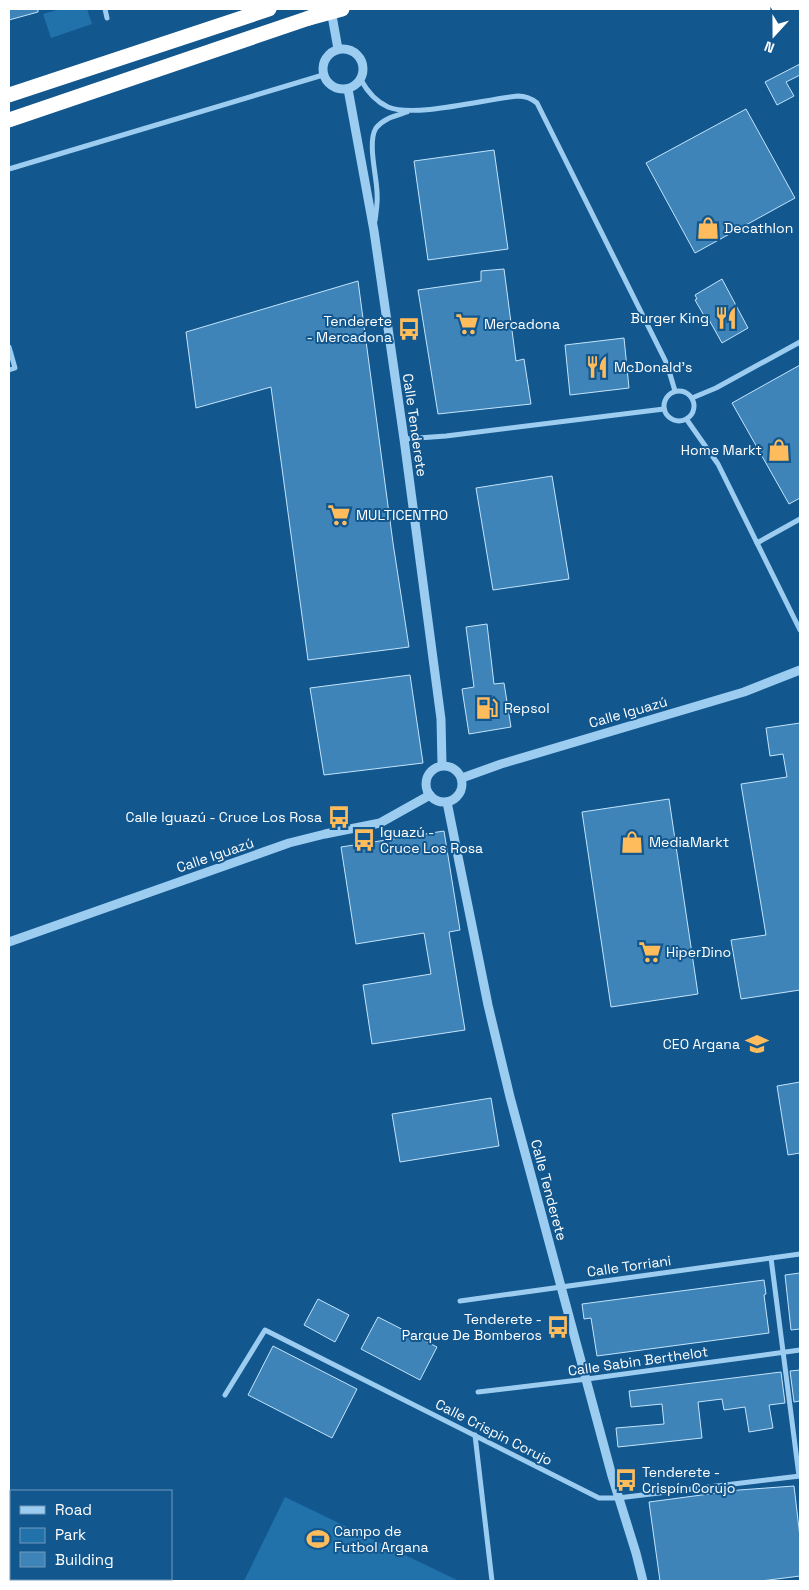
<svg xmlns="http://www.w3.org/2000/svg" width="809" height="1590" viewBox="0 0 809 1590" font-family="'Space Grotesk',sans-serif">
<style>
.green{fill:#2171ab}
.building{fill:#3f84b8;stroke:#c3e4fc}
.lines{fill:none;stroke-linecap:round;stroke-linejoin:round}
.minor{stroke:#9ccdf1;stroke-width:5}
.tertiary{stroke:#9ccdf1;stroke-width:9}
.motorway{stroke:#fff;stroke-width:15}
.motorway-bridge{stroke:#fff;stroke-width:15}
.labels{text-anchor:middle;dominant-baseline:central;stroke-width:4;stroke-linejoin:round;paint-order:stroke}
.poi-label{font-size:14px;fill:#fff;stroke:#12578e;text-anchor:start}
.street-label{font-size:14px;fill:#fff;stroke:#12578e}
</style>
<rect width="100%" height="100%" fill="#12578e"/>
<g class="green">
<path d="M60,9H87L92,24L51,38L43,14Z"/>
<path d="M285,1497L459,1581H244Z"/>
</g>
<g class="building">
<path d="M9,9H38V12L9,20Z"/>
<path d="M800,64V75L786,82L794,96L777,105L765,82Z"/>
<path d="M746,109L795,198L695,253L646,163Z"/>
<path d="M494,150L508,249L428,260L414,161Z"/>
<path d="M504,269L516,361L524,359L531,404L438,414L418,290L481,281V271Z"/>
<path d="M722,279L748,328L722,343L708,318L706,319L695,300L697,299L695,295Z"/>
<path d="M358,281L393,543L409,647L308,660L271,387L196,408L186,332Z"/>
<path d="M624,338L629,388L570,395L565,345Z"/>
<path d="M800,365V498L789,504L732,403Z"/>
<path d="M552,476L569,579L493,590L476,488Z"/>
<path d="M487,624L494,684L504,683L511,727L469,734L462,689L474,687L466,627Z"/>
<path d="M410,675L423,763L324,775L310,688Z"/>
<path d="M800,723V990L741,999L731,940L766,935L741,784L787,777L783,754L770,756L766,728Z"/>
<path d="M669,799L698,994L611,1007L582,812Z"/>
<path d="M444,831L460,930L449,932L465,1030L372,1044L363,985L431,974L424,933L356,944L341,847Z"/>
<path d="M800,1082V1153L788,1155L777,1086Z"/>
<path d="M491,1098L499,1146L400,1162L392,1114Z"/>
<path d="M800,1273V1329L791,1330L785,1275Z"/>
<path d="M764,1280L766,1294L764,1295L769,1333L597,1356L591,1318L584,1319L582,1304Z"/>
<path d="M318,1299L349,1315L335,1342L304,1325Z"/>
<path d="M378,1317L437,1347L420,1380L361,1349Z"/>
<path d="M273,1346L357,1389L332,1438L248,1395Z"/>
<path d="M800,1370V1401L794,1402L790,1371Z"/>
<path d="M781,1372L785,1403L769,1405L773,1428L749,1432L745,1407L724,1410L722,1399L698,1402L702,1438L618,1447L616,1428L664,1424L662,1404L631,1407L629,1391Z"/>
<path d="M794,1486L800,1537V1576L761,1581H660L649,1502L739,1490Z"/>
</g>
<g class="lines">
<g class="minor">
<path d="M105,9L107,18"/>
<path d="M361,80C367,91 377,102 388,107C415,118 486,99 518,96C525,96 531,98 537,103L667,364L675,391"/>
<path d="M9,169L323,75"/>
<path d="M375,221C376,212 378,202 377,193C377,177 367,142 376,128C384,118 395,116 407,112"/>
<path d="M9,347L15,368L9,370"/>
<circle cx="679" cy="406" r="15"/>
<path d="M692,398L716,388L800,342"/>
<path d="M687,420L718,464L800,630"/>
<path d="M404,439L446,436L664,409"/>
<path d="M757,543L800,519"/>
<path d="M771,1258L799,1476"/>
<path d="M460,1301L800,1254"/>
<path d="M478,1392L587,1379L800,1350"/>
<path d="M225,1395L265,1330L599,1498H618L800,1476"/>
<path d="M475,1435L492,1581"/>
</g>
<g class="tertiary">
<path d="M331,10L338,49"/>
<circle cx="343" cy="69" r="20"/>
<path d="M348,89L374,231L404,439L441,719L442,765"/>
<circle cx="444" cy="784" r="18"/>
<path d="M462,778L501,764L744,692L800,670"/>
<path d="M447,802L488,1005L510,1097L612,1476L636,1553L643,1581"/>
<path d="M9,942L289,843L325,834L380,823L430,795"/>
</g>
<g class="motorway">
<path d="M9,95L269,9"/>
<path d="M9,120L309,18"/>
</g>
<path class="motorway-bridge" d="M309,18L342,9"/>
</g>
<defs>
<symbol id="shop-bare" viewBox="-9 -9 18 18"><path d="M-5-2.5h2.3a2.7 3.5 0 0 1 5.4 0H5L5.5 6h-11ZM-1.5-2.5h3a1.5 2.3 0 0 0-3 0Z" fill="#ffbc5c" stroke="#12578e" stroke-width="2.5" paint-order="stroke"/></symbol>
<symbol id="restaurant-bare" viewBox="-9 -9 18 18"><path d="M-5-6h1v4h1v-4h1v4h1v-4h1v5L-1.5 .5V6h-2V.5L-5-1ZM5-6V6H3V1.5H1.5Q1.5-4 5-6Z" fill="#ffbc5c" stroke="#12578e" stroke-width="2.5" paint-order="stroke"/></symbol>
<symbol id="supermarket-bare" viewBox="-9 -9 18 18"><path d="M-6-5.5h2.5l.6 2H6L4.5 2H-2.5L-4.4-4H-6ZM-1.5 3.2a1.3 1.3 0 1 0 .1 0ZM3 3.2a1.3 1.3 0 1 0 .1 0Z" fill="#ffbc5c" stroke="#12578e" stroke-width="2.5" paint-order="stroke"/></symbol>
<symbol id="bus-bare" viewBox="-9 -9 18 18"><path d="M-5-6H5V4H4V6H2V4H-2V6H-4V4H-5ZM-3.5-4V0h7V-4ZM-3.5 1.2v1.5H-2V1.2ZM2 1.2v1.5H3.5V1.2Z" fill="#ffbc5c" stroke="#12578e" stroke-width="2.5" paint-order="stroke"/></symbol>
<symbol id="fuel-bare" viewBox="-9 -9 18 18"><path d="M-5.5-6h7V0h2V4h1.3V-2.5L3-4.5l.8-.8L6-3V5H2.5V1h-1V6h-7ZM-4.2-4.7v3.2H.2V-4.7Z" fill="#ffbc5c" stroke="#12578e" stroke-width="2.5" paint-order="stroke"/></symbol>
<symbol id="school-bare" viewBox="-9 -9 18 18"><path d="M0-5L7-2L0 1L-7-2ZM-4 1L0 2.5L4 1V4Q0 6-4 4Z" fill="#ffbc5c" stroke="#12578e" stroke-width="2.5" paint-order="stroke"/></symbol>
<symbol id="stadium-bare" viewBox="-9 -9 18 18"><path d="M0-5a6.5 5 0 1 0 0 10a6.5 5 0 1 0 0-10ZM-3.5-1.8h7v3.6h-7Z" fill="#ffbc5c" stroke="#12578e" stroke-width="2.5" paint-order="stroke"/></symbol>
</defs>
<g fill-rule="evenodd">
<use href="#shop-bare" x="692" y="212" width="32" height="32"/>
<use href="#restaurant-bare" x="710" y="302" width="32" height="32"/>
<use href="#supermarket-bare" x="451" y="308" width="32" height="32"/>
<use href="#bus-bare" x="393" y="313" width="32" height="32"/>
<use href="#restaurant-bare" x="581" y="351" width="32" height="32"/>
<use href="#shop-bare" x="763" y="434" width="32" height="32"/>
<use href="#supermarket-bare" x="323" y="499" width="32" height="32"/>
<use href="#fuel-bare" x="471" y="692" width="32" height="32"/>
<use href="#bus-bare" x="323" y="801" width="32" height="32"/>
<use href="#bus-bare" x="348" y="824" width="32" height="32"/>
<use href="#shop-bare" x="616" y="826" width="32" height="32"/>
<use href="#supermarket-bare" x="634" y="936" width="32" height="32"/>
<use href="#school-bare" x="741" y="1028" width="32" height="32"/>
<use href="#bus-bare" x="542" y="1311" width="32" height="32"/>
<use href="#bus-bare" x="610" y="1464" width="32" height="32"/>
<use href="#stadium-bare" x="302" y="1523" width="32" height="32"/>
</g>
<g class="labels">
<g class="poi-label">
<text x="724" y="228">Decathlon</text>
<text x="709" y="318" text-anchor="end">Burger King</text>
<text x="392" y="321" text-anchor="end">Tenderete<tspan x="392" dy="16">- Mercadona</tspan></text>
<text x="484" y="324">Mercadona</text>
<text x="614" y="367">McDonald's</text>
<text x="762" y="450" text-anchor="end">Home Markt</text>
<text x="356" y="515">MULTICENTRO</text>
<text x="504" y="708">Repsol</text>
<text x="322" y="817" text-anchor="end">Calle Iguazú - Cruce Los Rosa</text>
<text x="380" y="832">Iguazú -<tspan x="380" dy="16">Cruce Los Rosa</tspan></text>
<text x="649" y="842">MediaMarkt</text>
<text x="666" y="952">HiperDino</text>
<text x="740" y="1044" text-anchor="end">CEO Argana</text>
<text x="542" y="1319" text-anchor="end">Tenderete -<tspan x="542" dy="16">Parque De Bomberos</tspan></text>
<text x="642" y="1472">Tenderete -<tspan x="642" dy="16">Crispín Corujo</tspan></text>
<text x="334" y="1531">Campo de<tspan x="334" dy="16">Futbol Argana</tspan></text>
</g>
<g class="street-label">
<text transform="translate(415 425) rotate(82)">Calle Tenderete</text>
<text transform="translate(628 712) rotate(-16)">Calle Iguazú</text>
<text transform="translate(215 855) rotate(-19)">Calle Iguazú</text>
<text transform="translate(549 1190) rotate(75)">Calle Tenderete</text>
<text transform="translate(629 1266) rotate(-8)">Calle Torriani</text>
<text transform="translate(638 1361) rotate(-8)">Calle Sabin Berthelot</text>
<text transform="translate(494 1432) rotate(27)">Calle Crispin Corujo</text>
</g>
</g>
<rect width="809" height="1590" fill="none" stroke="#ffffff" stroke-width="20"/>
<rect x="10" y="1490" width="162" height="90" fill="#12578e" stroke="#719abb"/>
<rect x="20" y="1506" width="25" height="8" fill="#9ccdf1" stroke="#719abb"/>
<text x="55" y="1515" font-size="15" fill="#ffffff">Road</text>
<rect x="20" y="1528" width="25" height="15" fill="#2171ab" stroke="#719abb"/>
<text x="55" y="1540" font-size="15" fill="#ffffff">Park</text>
<rect x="20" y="1552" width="25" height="15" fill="#3f84b8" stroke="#719abb"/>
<text x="55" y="1565" font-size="15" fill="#ffffff">Building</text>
<g transform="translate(774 35) rotate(201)" stroke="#12578e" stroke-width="4" paint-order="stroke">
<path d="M0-4L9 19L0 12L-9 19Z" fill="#ffffff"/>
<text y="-8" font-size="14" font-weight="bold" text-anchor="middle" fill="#ffffff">N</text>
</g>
</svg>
